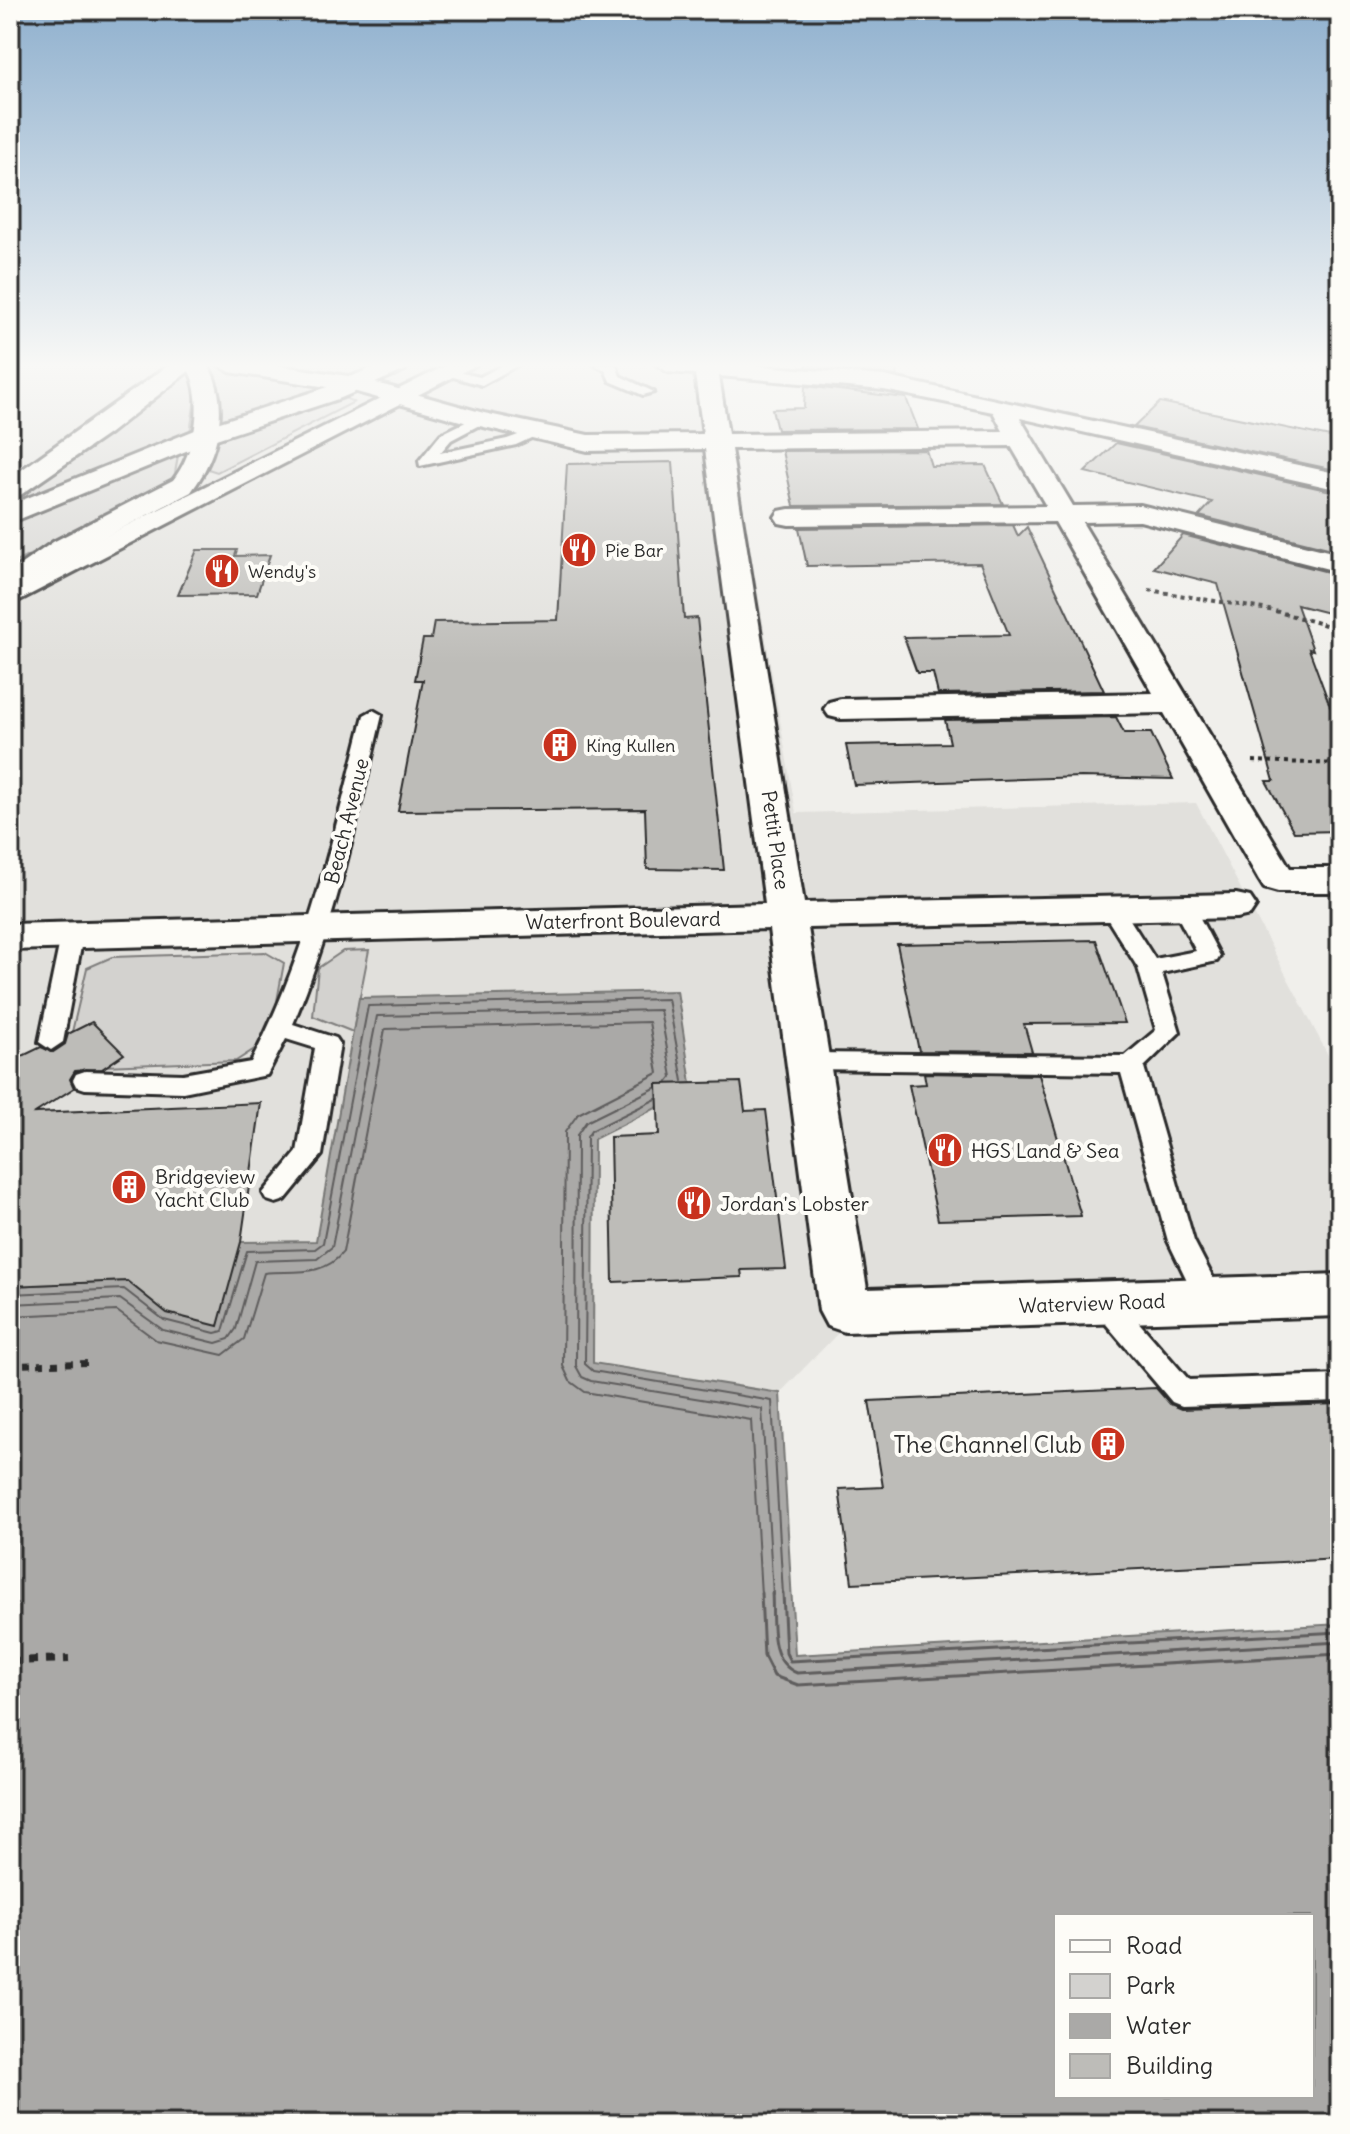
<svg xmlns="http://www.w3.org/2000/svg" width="1350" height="2134" viewBox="0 0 1350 2134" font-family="Delius,sans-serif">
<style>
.built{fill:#e1e0dc}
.green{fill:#d3d2cf;stroke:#7f7e7d;stroke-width:2}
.water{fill:#aaa9a7;stroke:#777775;stroke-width:2;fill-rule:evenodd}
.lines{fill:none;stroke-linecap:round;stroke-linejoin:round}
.shore-far1{stroke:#5e5d5d;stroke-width:2}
.shore{stroke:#5e5d5d;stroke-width:3}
.building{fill:#bdbcb8;stroke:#2b2b2b;stroke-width:2}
.lane-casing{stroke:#2b2b2b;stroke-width:6}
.street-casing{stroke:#2b2b2b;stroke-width:6}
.secondary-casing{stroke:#2b2b2b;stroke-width:6}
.primary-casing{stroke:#2b2b2b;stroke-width:6}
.path-far2{stroke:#2b2b2b;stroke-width:4;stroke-dasharray:4 4;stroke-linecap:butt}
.path-far1{stroke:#2b2b2b;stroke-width:6;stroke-dasharray:7 7;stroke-linecap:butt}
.path{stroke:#2b2b2b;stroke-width:8;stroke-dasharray:9 9;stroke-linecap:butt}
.lane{fill:#fdfcf7;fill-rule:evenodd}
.street{fill:#fdfcf7;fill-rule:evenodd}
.secondary{fill:#fdfcf7;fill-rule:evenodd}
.primary{fill:#fdfcf7;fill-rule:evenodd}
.labels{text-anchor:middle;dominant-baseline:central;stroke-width:8;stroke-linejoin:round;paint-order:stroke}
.far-poi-label{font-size:18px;fill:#2b2b2b;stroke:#fdfcf7;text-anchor:start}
.street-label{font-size:20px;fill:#2b2b2b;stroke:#fdfcf7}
.poi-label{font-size:20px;fill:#2b2b2b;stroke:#fdfcf7;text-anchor:start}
.near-poi-label{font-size:24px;fill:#2b2b2b;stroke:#fdfcf7;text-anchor:end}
</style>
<rect width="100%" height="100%" fill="#f0efeb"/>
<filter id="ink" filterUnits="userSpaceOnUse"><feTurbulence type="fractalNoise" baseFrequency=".0125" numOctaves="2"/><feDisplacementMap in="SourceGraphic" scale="16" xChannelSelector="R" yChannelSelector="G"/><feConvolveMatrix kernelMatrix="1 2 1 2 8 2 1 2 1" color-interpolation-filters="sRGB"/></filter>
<g filter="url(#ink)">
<path class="built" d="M10,365H629L721,379L796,813L1196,803L1340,1078V1282L871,1299L780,1393L593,1363L594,1139L692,1090L677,991L360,998L316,1241L127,1281L10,1286Z"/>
<g class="green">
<path d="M189,365L198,377L190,433L10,509V497Z"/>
<path d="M204,365H212L344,386L210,430L215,380Z"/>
<path d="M342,397L354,402L217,472L205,468L211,443L327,399Z"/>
<path d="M178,456L174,478L163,487L10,565V520L82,489Z"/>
<path d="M369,950L353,1032L313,1016L318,968L343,951Z"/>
<path d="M265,952L284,963L270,1039L236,1061L103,1066L72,1032L87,968L112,957Z"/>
</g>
<path class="water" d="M677,991L692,1090L594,1139L593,1363L780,1393L795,1655L1340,1624V2124H10V1286L127,1281L241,1242L316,1241L359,998ZM1056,1916H1312V2096H1056Z"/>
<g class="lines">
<g class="shore-far1">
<path d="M655,1088L586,1122L577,1135L576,1366L582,1377L591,1381L762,1409L773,1595"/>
<path d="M656,1099L591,1131L587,1137L585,1364L593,1371L772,1401L783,1595"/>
<path d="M10,1294L124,1289L164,1320L215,1333L223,1331L247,1251L315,1249L323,1243L368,1006L668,999L683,1081"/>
<path d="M10,1304L120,1299L163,1330L216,1343L229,1339L236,1329L255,1261L317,1259L332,1247L377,1016L660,1010L672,1077L668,1082"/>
<path d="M10,1316L117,1311L156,1340L223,1355L244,1339L264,1273C293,1270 323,1278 343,1252L385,1029L649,1022L658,1073L578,1114L565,1132L563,1366L570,1381L585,1392L751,1420L761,1595"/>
</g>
<g class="shore">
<path d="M761,1593L764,1656L774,1676L798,1685L1340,1654"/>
<path d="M772,1593C774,1621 767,1661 797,1673L1340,1642"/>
<path d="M783,1593L786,1653L790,1661L1340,1632"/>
</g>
</g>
<g class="building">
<path d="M806,365H894L898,376L806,367Z"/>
<path d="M805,386L906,398L918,429L777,430L772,409L804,408Z"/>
<path d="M1160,402L1340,439V471L1134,427Z"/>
<path d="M1116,443L1340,493V551L1199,516L1212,502L1085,472Z"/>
<path d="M926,450L931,466L985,465L1003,504L794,506L782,451Z"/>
<path d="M673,462L684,619L697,618L724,870L647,869L645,809L398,811L423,680H415L423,639H431L434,622L558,620L567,464Z"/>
<path d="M1013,525L1018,536L1027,527L1104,691L938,694L933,673H917L904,637L1009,635L980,563L807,566L799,528Z"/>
<path d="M1183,535L1340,575V616L1297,605L1313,650L1309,649L1340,733V831L1294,832L1266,781H1274L1218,584L1154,568Z"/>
<path d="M197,550H237L235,556L270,555L257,594L178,595Z"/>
<path d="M1116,717L1124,733H1151L1173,779L1081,777L854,785L846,745L950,743L945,720Z"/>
<path d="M1096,940L1125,1023L1024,1024L1032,1052L919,1051L897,944Z"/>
<path d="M92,1022L124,1054L102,1069L75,1071L70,1079L74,1088L35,1113L261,1103L241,1242L218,1326L167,1313L127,1281L10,1286V1062L41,1047L53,1052L65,1044L68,1034Z"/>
<path d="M924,1073L1039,1075L1081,1216L938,1220L909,1085L926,1084Z"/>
<path d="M741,1082L745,1111L766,1110L786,1269L741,1270L742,1277L613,1282L610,1137L659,1135L657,1084Z"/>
<path d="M1156,1388L1170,1404L1182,1409L1340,1404V1559L852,1583L839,1489L883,1487L869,1401Z"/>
</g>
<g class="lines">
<defs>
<g id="lane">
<path d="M503,365H518L482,385L443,374L449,370L480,377Z"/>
<path d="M595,365H616L620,376L654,392L643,395L610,381L605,370Z"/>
<path d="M480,415L485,416V422L451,440L440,453L507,439L535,429L542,433L516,445L420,466L419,461L441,434Z"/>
<path d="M373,710L382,715C357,820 335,925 293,1024L336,1038L340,1044L322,1155L285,1200L276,1203L267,1200L263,1193L297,1152L315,1048L286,1039L267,1075L183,1092L85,1089L76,1086L73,1080L76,1074L85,1071L183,1074L251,1062C308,953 334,834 364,715Z"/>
<path d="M1184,901L1192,903L1220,956L1217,961L1162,973L1180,1032L1144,1067L1194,1241L1224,1299L1220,1307L1210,1310L1200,1307L1168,1241L1121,1073L808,1069L800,1067L796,1061L800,1055L808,1053L1125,1056L1156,1030L1138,968L1101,909L1104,904H1120L1155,959L1196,951L1173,908Z"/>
<path d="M72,929L83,936L63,1042L51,1050L39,1042L61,936Z"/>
<path d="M1105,1292L1115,1295L1189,1380L1340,1375V1401L1182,1406L1172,1402L1095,1311L1091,1303L1095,1295Z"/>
</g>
<path id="street" d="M219,365H275L355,377L484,413L588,435L703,434L695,374L668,372L657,365H750L884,376L1340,474V490L1020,418L1073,506L1140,505L1340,554V572L1140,521L1082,522L1290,868H1340V892H1278L1264,888L1259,880L1164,713L841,719L829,716L824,709L829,702L841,699L1153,693L1055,522L789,525L779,523L775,517L779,511L789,509L1046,506L1011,446L731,449L804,903L1236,894L1250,897L1256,906L1250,915L1236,918L808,928L867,1289L1340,1274V1316L845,1332L827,1326L819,1311L769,929L10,950V924L765,904L705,449L588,451L471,424L353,391L230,372ZM719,376L884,390L993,412L1003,431L728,434Z"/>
<path id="secondary" d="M169,365H208C231,405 218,457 191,492L73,554L20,592L10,595V572L53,542L173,480C194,454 205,403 189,371L110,433L19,496L10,498V478Z"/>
<g id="primary">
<path d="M378,365H408L405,370L341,398L213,440L10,523V505L195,430L325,388Z"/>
<path d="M447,365H476L10,605V584Z"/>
</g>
</defs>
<use href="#lane" class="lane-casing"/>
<use href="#street" class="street-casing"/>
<use href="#secondary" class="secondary-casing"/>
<use href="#primary" class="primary-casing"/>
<g class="path-far2">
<path d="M1149,590L1275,611L1340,629"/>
<path d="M1253,761L1340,764"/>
</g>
<path class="path-far1" d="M10,1365L87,1363"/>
<path class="path" d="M10,1661L69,1659"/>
<use href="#lane" class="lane"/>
<use href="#street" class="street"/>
<use href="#secondary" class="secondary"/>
<use href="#primary" class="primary"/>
</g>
</g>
<linearGradient id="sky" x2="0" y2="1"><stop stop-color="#8fb0ce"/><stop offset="0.55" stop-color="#f8f8f6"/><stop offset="1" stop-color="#f8f8f6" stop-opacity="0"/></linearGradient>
<rect width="1350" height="664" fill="url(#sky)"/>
<defs>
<symbol id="restaurant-disc" viewBox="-11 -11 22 22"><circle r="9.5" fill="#c8321e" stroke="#fdfcf7"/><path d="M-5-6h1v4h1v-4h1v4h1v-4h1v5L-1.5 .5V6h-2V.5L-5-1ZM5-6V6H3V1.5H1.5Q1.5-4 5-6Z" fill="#fff"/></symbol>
<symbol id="building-disc" viewBox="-11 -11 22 22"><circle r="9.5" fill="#c8321e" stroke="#fdfcf7"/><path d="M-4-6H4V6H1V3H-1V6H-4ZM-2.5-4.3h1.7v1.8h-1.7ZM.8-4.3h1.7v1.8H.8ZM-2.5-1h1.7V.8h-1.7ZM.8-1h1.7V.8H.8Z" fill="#fff"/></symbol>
</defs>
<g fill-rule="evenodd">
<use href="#restaurant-disc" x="559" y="530" width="40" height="40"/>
<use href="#restaurant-disc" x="202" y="551" width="40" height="40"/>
<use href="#building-disc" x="540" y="725" width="40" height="40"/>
<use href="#restaurant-disc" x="925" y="1130" width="40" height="40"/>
<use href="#building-disc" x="109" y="1167" width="40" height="40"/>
<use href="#restaurant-disc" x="674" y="1183" width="40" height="40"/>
<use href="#building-disc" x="1088" y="1424" width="40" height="40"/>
</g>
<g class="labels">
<g class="far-poi-label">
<text x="605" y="550">Pie Bar</text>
<text x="248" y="571">Wendy's</text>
<text x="586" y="745">King Kullen</text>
</g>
<g class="street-label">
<text transform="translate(346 821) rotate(-76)">Beach Avenue</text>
<text transform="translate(776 840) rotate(82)">Pettit Place</text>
<text transform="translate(623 920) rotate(-1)">Waterfront Boulevard</text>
<text transform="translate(1092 1303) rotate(-2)">Waterview Road</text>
</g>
<g class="poi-label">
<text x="971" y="1150">HGS Land &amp; Sea</text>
<text x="155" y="1176">Bridgeview<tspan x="155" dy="23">Yacht Club</tspan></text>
<text x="720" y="1203">Jordan's Lobster</text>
</g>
<g class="near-poi-label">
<text x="1082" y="1444">The Channel Club</text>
</g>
</g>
<rect width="1350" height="2134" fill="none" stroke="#fdfcf7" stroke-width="40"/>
<rect x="20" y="20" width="1310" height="2094" fill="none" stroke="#2b2b2b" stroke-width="3" filter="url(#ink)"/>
<rect x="1054" y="1914" width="260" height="184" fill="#fdfcf7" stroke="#a9a8a5" stroke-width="2"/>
<rect x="1070" y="1940" width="40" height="12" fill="#fdfcf7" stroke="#a9a8a5" stroke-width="2"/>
<text x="1126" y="1954" font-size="24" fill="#2b2b2b">Road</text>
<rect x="1070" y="1974" width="40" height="24" fill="#d3d2cf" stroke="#a9a8a5" stroke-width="2"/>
<text x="1126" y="1994" font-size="24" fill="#2b2b2b">Park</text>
<rect x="1070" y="2014" width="40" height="24" fill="#aaa9a7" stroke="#a9a8a5" stroke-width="2"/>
<text x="1126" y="2034" font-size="24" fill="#2b2b2b">Water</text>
<rect x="1070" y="2054" width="40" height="24" fill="#bdbcb8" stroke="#a9a8a5" stroke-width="2"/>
<text x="1126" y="2074" font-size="24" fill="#2b2b2b">Building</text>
</svg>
